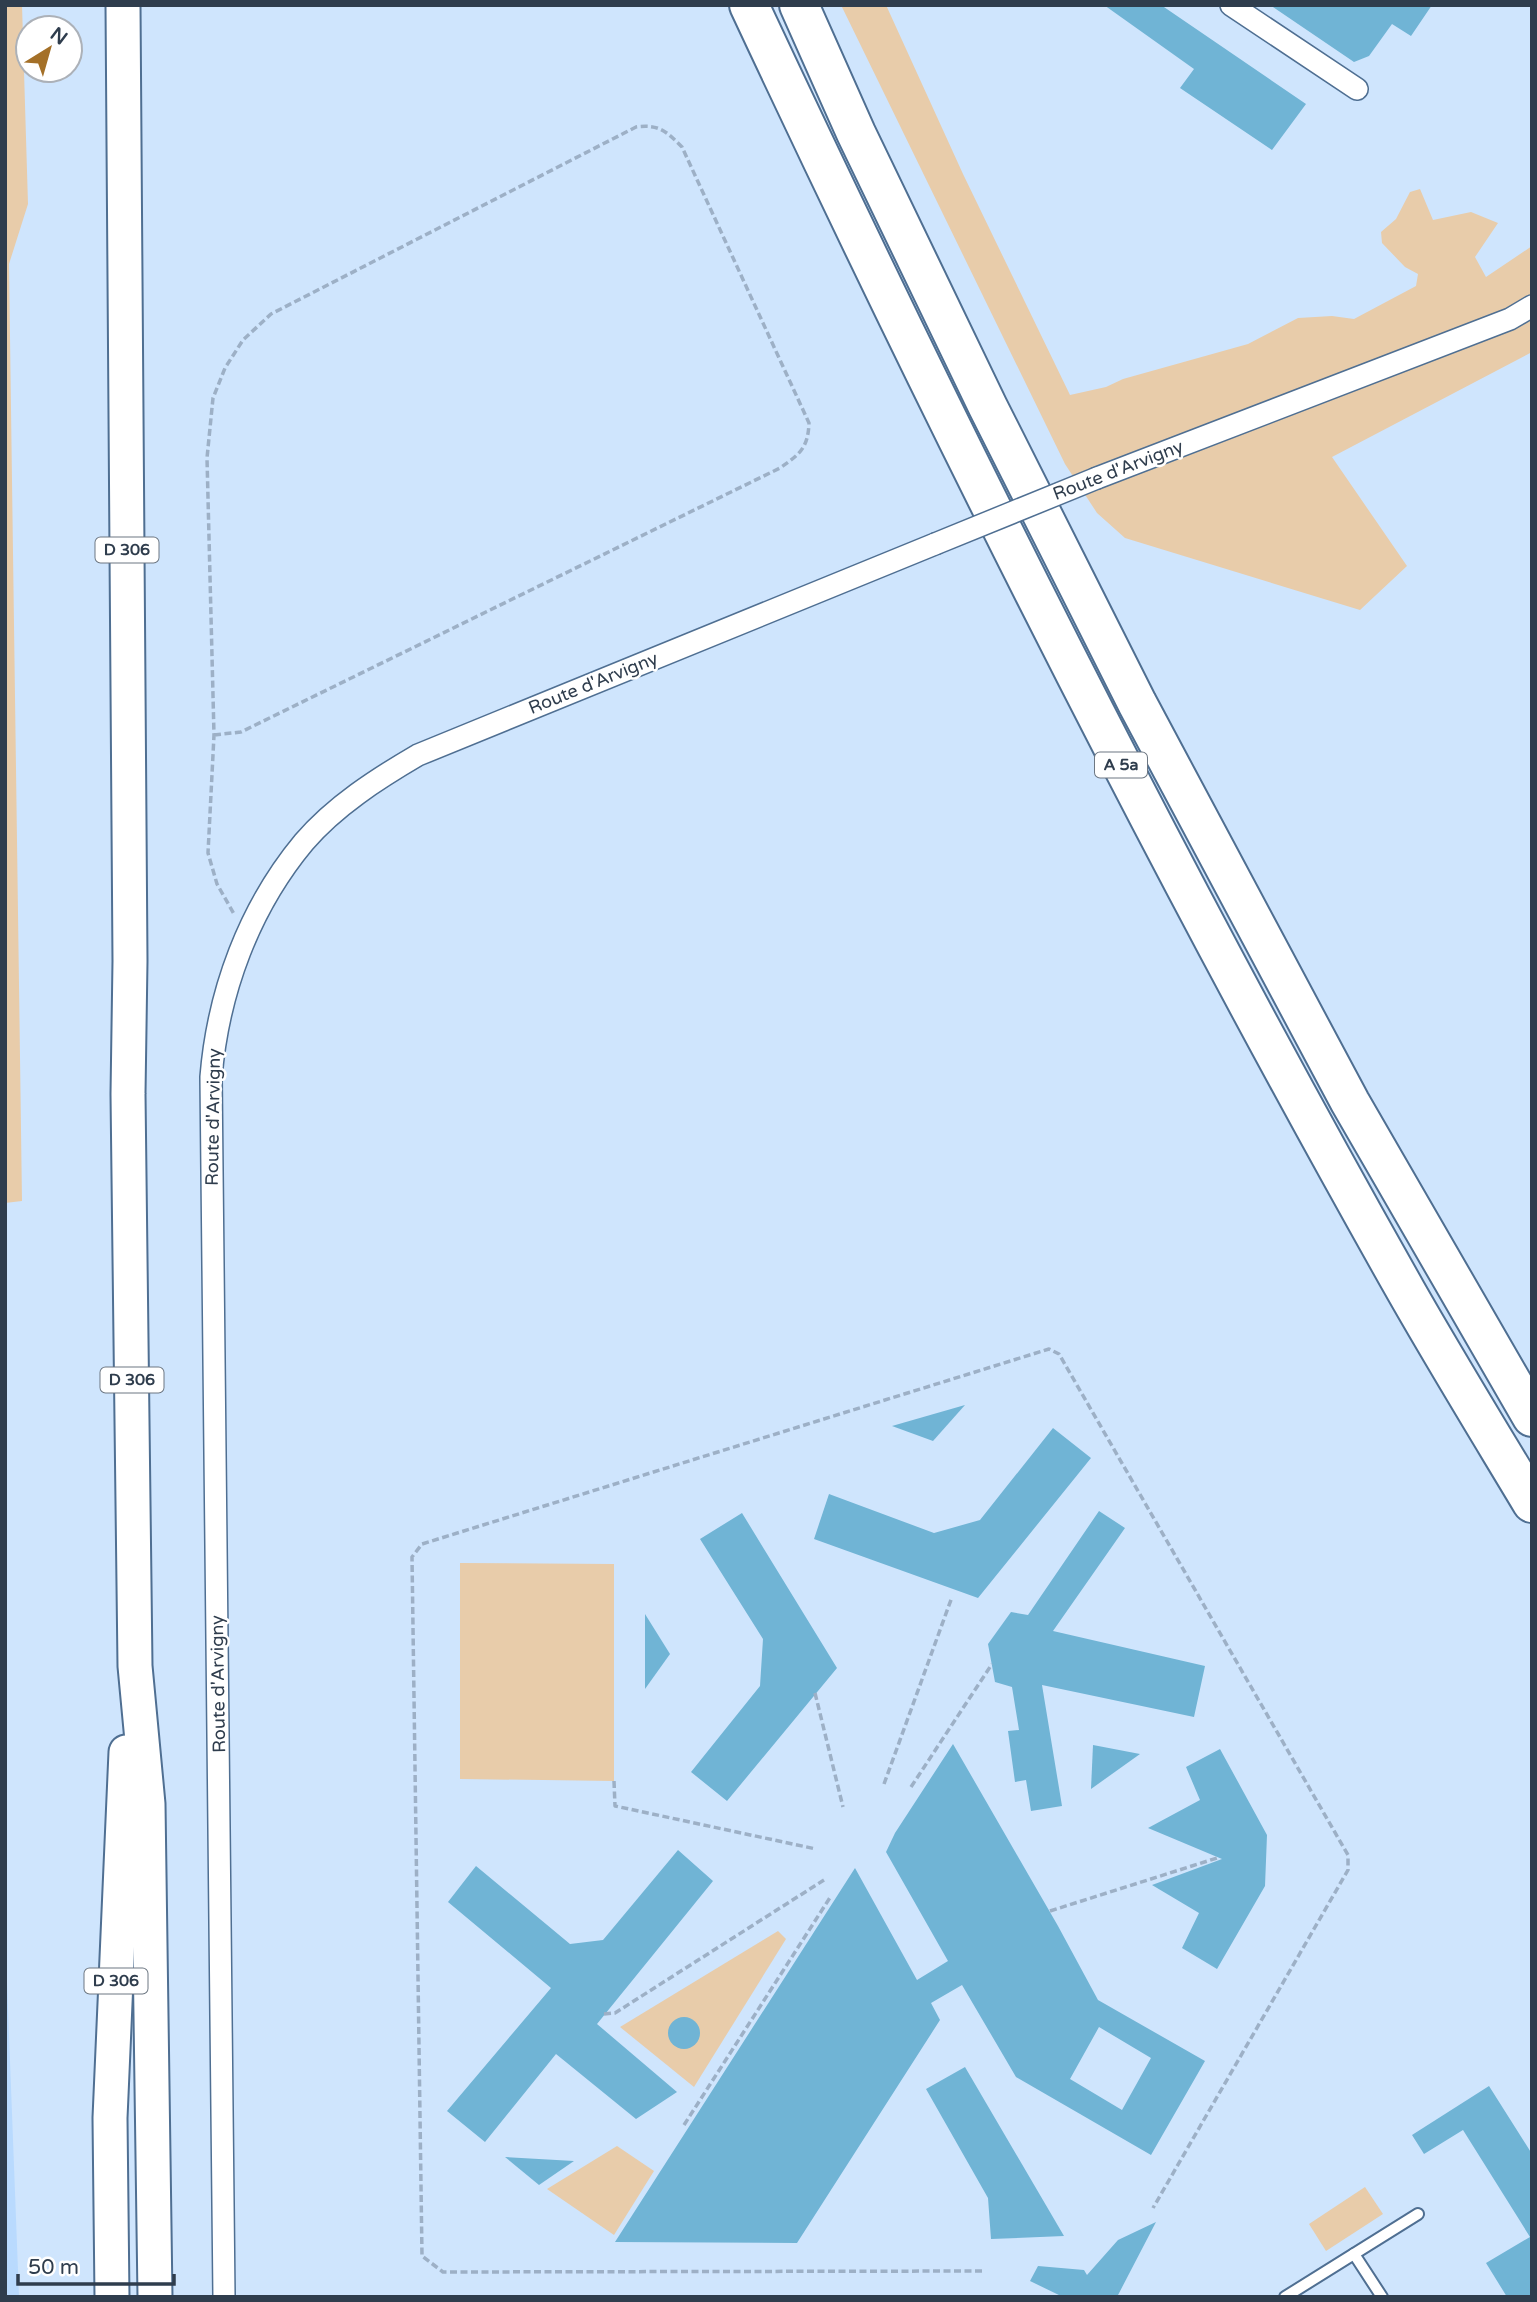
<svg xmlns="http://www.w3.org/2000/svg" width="1537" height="2302" viewBox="0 0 1537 2302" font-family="'Varela Round',sans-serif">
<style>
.built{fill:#b9dafe}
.green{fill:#e8ccaa}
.building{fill:#70b4d5;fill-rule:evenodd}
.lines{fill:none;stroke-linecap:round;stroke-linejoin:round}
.service-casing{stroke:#4f6f92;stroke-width:14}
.minor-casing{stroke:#4f6f92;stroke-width:24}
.primary-casing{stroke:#4f6f92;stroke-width:37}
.motorway-casing{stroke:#4f6f92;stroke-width:42}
.path{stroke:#9db0c6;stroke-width:3.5;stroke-dasharray:7 3.5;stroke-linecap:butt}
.service{stroke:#fff;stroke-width:10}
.minor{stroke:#fff;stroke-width:21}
.primary{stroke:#fff;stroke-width:33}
.motorway{stroke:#fff;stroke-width:38}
.minor-bridge-casing{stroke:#4f6f92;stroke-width:24;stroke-linecap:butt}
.minor-bridge{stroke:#fff;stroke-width:21}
.labels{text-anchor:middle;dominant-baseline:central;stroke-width:5;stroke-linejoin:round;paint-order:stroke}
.shield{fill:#fff;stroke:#6d7782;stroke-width:2}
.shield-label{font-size:16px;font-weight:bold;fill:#2f3d4d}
.street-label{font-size:18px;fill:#2f3d4d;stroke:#fff}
</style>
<rect width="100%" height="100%" fill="#cfe5fd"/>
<path class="built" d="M5,1930L19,2297H5Z"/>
<g class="green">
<path d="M5,5H22L28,204L9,264L22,1201L5,1203Z"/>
<path d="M841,5H886L963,174L1070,395L1106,387L1123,379L1248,344L1298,318L1332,316L1354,319L1416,286L1418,274L1405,267L1382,243L1381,232L1396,219L1410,192L1420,189L1433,220L1471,212L1498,223L1475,257L1486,277L1532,246V352L1332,457L1407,566L1360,610L1125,538L1097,513L1065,464Z"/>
<path d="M460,1563L614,1564V1781L460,1779Z"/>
<path d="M778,1931L786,1939L694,2087L620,2027Z"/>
<path d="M617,2146L654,2171L614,2235L547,2189Z"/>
<path d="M1365,2187L1383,2214L1326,2251L1309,2224Z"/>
</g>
<g class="building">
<path d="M1104,5H1161L1306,104L1272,150L1180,88L1194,69Z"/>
<path d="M1270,5H1432L1411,36L1392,24L1369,56L1354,62Z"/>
<path d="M965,1405L933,1441L892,1426Z"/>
<path d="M1053,1428L1091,1458L978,1598L814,1539L829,1494L934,1533L980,1520Z"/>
<path d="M1099,1511L1125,1528L1053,1631L1205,1666L1194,1717L1042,1685L1062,1806L1031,1811L1026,1780L1015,1782L1008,1731L1019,1730L1012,1687L995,1682L988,1644L1011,1612L1028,1615Z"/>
<path d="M742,1513L837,1668L727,1801L691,1772L760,1686L763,1639L700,1539Z"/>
<path d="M645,1614L670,1654L645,1689Z"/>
<path d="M953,1744L1058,1926L1098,2000L1205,2061L1151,2155L1016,2077L962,1985L931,2003L940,2020L797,2243L615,2242L855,1868L917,1980L948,1961L886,1852L895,1833ZM1099,2027L1151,2058L1122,2110L1070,2079Z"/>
<path d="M1093,1745L1140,1754L1091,1789Z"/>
<path d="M1220,1749L1267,1835L1265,1886L1217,1969L1182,1948L1199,1913L1152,1885L1222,1859L1148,1828L1200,1800L1186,1767Z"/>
<path d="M678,1850L713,1881L597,2024L677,2092L636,2119L556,2054L485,2142L447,2111L551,1988L448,1902L476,1866L570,1944L603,1940Z"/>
<circle cx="684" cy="2033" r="16"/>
<path d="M965,2067L1064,2236L991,2239L988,2198L926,2089Z"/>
<path d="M1489,2086L1532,2154V2297H1507L1486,2263L1530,2237L1463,2130L1424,2154L1412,2135Z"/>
<path d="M505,2157L574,2161L539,2185Z"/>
<path d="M1156,2222L1117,2297H1063L1030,2281L1038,2266L1084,2270L1087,2275L1118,2240Z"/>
</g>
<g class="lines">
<defs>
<g id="service">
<path d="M1354,2254L1382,2297"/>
<path d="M1285,2297L1418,2214"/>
</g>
<g id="minor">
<path d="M1231,5L1357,89"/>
<path d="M1097,478L1510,319L1532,306"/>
<path d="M224,2297L211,1077C218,992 249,908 304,842C335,806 377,779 418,755L935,544"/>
</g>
<g id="primary">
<path d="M123,5L130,961L128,1094L135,1666L148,1804L155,2297"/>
<path d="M112,2297L110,2118L126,1752"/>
</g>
<g id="motorway">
<path d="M749,5C953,441 1169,872 1406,1291C1447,1363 1490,1433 1532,1503"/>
<path d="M799,5L856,133L988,407L1137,703L1350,1102L1532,1417"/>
</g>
</defs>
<use href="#service" class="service-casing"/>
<use href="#minor" class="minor-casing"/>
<use href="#primary" class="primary-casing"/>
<use href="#motorway" class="motorway-casing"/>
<g class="path">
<path d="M214,735L241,732L780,468C800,454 808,448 809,423L682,147C666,131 659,124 636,127L271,314L243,340L225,368L213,398L207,458L214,735L208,853L217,884L234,914"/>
<path d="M815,1693L843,1807"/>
<path d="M614,1781L615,1806L816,1849"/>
<path d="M884,1784L952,1597"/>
<path d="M911,1787L992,1664"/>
<path d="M1050,1911L1217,1858"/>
<path d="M604,2014L615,2013L824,1880"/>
<path d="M684,2125L831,1896"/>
<path d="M982,2271L443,2272L422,2256L412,1557L422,1544L1049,1349L1059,1354L1348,1855V1870L1153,2208"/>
</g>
<use href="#service" class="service"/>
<use href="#minor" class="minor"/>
<use href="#primary" class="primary"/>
<use href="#motorway" class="motorway"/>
<defs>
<path id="minor-bridge" d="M935,544L1097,478"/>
</defs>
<use href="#minor-bridge" class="minor-bridge-casing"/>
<use href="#minor-bridge" class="minor-bridge"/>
</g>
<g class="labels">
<g class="shield">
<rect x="95.5" y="537.5" width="63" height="25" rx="5"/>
<rect x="1095" y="752.5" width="52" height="25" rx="5"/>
<rect x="100.5" y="1367.5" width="63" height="25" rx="5"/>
<rect x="84.5" y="1968.5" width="63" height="25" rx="5"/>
</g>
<g class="shield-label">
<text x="127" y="550">D 306</text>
<text x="1121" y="765">A 5a</text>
<text x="132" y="1380">D 306</text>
<text x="116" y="1981">D 306</text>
</g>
<g class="street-label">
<text transform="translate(1118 470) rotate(-21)">Route d'Arvigny</text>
<text transform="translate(593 683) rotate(-22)">Route d'Arvigny</text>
<text transform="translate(213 1117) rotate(-89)">Route d'Arvigny</text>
<text transform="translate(218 1684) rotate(-91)">Route d'Arvigny</text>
</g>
</g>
<rect width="1537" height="2302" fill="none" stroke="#2f3d4d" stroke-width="14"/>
<g transform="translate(49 49) rotate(37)"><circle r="33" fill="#ffffff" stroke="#acb1b8" stroke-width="2"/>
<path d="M0-5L12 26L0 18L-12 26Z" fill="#a47028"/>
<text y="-10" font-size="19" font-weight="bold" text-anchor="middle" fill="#2f3d4d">N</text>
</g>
<path d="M18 2274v10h156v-10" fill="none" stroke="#2f3d4d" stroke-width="3.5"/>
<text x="28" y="2274" font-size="21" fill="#2f3d4d" stroke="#ffffff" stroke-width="5" paint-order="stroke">50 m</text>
</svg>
